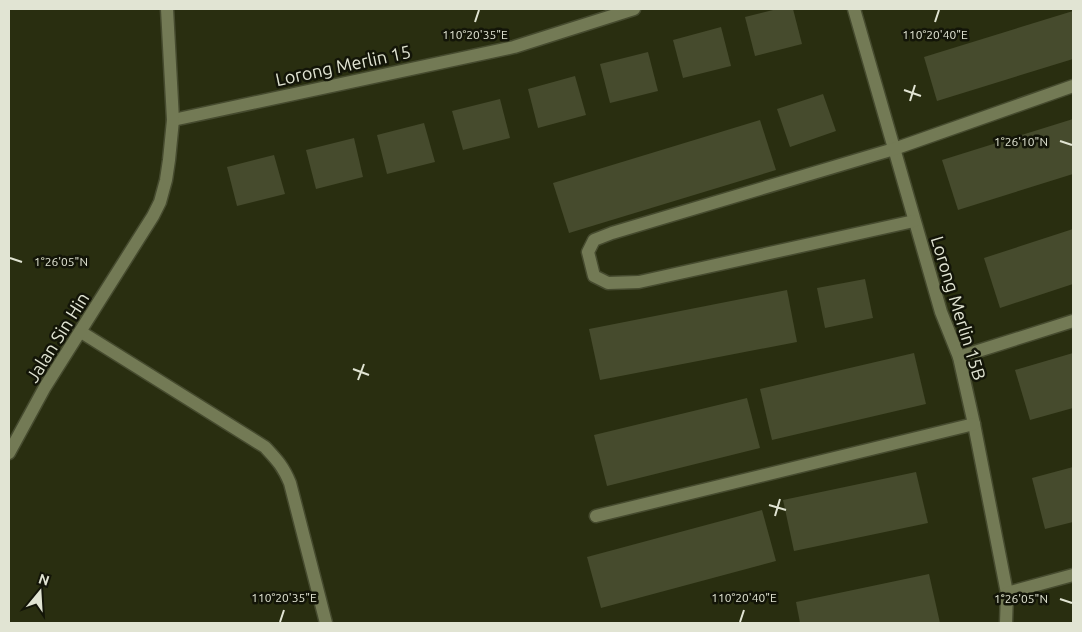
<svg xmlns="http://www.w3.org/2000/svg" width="1082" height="632" viewBox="0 0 1082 632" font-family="Ubuntu,sans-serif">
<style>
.building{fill:#464b2d}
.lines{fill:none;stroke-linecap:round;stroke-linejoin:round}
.minor-casing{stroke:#464b2f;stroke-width:15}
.minor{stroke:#737a55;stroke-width:12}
.ticks{fill:none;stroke:#e1e4d3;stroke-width:2}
.labels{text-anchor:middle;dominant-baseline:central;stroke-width:5;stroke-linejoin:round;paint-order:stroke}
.street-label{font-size:18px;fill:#e1e4d3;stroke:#131508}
.ticks-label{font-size:12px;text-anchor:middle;fill:#e1e4d3;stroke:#131508;stroke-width:5;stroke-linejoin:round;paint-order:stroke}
</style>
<rect width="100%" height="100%" fill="#292e10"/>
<g class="building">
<path d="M777,9H793L802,44L755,56L745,17Z"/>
<path d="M1073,11V59L937,101L924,57Z"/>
<path d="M721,27L731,66L683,78L673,40Z"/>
<path d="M648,52L658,91L610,103L600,64Z"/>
<path d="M575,76L586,115L538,128L528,89Z"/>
<path d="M823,94L836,131L790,147L777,109Z"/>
<path d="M500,99L510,138L463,150L452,111Z"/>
<path d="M1073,119V174L958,210L942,160Z"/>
<path d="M760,120L776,170L569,233L553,183Z"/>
<path d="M424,123L435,162L387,174L377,135Z"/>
<path d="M354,138L363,177L316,189L306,150Z"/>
<path d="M274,155L285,194L237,206L227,167Z"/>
<path d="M1073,229V284L1000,308L984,258Z"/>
<path d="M865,279L873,318L825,328L817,288Z"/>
<path d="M787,290L797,342L600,380L589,329Z"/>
<path d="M914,353L926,404L772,440L760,389Z"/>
<path d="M1073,353V408L1030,420L1015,370Z"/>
<path d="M747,398L760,448L607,486L594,435Z"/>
<path d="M1073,467V522L1045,529L1032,478Z"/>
<path d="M916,472L928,523L794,551L783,500Z"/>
<path d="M762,510L776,561L601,608L587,557Z"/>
<path d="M929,574L940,623H800L796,602Z"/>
</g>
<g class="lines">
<defs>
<g id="minor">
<path d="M854,9L941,312L959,357L974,424L1007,593L1006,623"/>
<path d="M173,120L514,47L634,9"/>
<path d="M914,221L639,282L608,283L594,276L588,252L594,240L612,233L894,149L1073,86"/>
<path d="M81,332L265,447C277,460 283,466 290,483L326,623"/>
<path d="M959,357L1073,321"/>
<path d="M9,453L45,387L153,216L160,202L166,180L169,160L173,120L167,9"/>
<path d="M596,516L974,424"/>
<path d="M1007,593L1073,575"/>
</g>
</defs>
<use href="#minor" class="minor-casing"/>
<use href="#minor" class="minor"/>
</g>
<path class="ticks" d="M475,22L479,10M935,22L939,10M904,90L921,96M910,101L915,85M1060,141L1072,145M10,258L22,262M353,369L369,375M358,380L364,364M769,505L786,510M775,516L780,499M1060,599L1072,603M280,622L284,610M740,622L744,610"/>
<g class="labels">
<g class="street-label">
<text transform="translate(343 65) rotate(-12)">Lorong Merlin 15</text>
<text transform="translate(959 308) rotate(73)">Lorong Merlin 15B</text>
<text transform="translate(57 337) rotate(-58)">Jalan Sin Hin</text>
</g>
</g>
<g class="ticks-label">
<text x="475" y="39">110°20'35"E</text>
<text x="935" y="39">110°20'40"E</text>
<text x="1021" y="146">1°26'10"N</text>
<text x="61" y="266">1°26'05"N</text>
<text x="284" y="602">110°20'35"E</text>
<text x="744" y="602">110°20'40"E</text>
<text x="1021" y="603">1°26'05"N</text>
</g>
<rect width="1082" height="632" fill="none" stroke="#e1e4d3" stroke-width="20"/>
<g transform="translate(40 592) rotate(18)" stroke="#131508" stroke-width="4" paint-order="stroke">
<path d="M0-4L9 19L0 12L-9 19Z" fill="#e1e4d3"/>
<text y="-8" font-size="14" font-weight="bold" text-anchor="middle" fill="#e1e4d3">N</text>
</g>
</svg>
